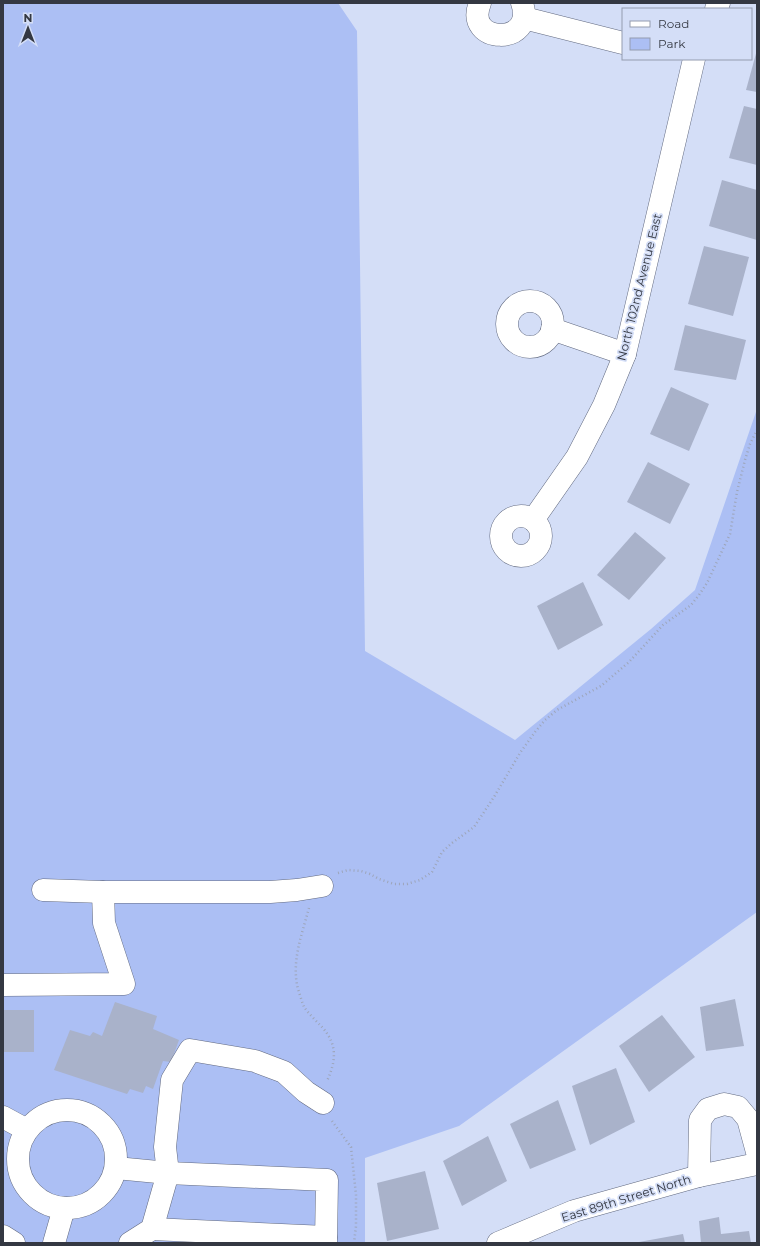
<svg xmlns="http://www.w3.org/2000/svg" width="760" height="1246" viewBox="0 0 760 1246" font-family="Montserrat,sans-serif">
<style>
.green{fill:#acbff4}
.building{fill:#a9b2ca}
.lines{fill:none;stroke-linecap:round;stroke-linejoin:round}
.minor-casing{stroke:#626a80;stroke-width:23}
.path{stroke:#9da5b9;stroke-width:2.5;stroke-dasharray:1 3;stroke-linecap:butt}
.minor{stroke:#fff;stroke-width:22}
.labels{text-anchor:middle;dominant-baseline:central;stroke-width:3.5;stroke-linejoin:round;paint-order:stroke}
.street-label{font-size:12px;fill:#343842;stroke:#d4def7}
</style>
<rect width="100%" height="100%" fill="#d4def7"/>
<path class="green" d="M3,3H338L357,31L365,651L515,740L651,629L695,590L757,409V912L459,1126L365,1158V1243H3Z"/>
<g class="building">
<path d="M757,50V92L746,90Z"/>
<path d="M744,106L757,109V165L729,158Z"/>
<path d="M722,180L757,190V240L709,226Z"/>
<path d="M704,246L749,257L733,316L688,304Z"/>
<path d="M685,325L746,340L736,380L674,370Z"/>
<path d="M671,387L709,404L689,451L650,434Z"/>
<path d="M648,462L690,484L670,524L627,502Z"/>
<path d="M635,532L666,558L629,600L597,575Z"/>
<path d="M583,582L603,625L558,650L537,606Z"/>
<path d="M735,999L744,1046L706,1051L700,1007Z"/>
<path d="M115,1002L157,1016L153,1029L179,1040L171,1062L163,1061L153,1089L146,1086L143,1093L130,1089L127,1094L54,1070L70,1030L90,1036L93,1032L102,1036Z"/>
<rect x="3" y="1010" width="31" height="42"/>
<path d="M662,1015L695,1057L649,1092L619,1046Z"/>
<path d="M616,1068L635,1122L590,1145L572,1086Z"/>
<path d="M558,1100L576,1150L530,1169L510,1124Z"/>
<path d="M488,1136L507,1181L462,1206L443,1161Z"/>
<path d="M425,1171L439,1229L387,1241L377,1183Z"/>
<path d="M719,1217L721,1234L749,1231L751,1243H701L699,1221Z"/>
<path d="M683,1234L685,1243H639V1242Z"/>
</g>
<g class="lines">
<defs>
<g id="minor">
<path d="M480,3C463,45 537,46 522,3"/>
<path d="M716,9L719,3"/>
<path d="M524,18L623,43"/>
<circle cx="530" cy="324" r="23"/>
<path d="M552,329L625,354"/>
<circle cx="521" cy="536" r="20"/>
<path d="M533,520L577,457L604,405L625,354L694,59"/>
<path d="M43,890L103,892H270L297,890L322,886"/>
<path d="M3,985L124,984L104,923L103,892"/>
<circle cx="67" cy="1159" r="49"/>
<path d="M3,1117L27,1130"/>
<path d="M116,1168L168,1173L327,1180L326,1243"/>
<path d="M699,1176L700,1120L708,1109L724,1104L738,1107L748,1119L757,1152"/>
<path d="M152,1229L326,1237"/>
<path d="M3,1236L14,1243"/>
<path d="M54,1243L64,1208"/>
<path d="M130,1243L152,1229L168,1173L165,1147L172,1080L190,1050L255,1061L284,1072L306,1092L323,1103"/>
<path d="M498,1243L574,1211L699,1176L757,1164"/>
</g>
</defs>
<use href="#minor" class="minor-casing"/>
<g class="path">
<path d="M338,873L348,870L361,871L370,874L379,879L394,884H407L420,880L432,872L442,852L452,843L474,827L494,797L520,753L535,732L545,720L557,710L601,686L629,662L663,625L691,605L699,595L707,583L730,534L737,492L745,460L750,444L757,430"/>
<path d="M309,908C302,934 291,962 298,989C300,995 302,1002 304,1007C309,1014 316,1021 322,1027C338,1045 336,1061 327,1081"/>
<path d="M332,1121L351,1147L356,1195V1226L354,1243"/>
</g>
<use href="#minor" class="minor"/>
</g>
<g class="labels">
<g class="street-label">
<text transform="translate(639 287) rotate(-76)">North 102nd Avenue East</text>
<text transform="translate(626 1198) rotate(-17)">East 89th Street North</text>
</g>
</g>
<rect width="760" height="1246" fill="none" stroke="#343842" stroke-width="8"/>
<rect x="622" y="8" width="130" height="52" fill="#d4def7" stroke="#949caf"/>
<rect x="630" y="21" width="20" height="6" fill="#ffffff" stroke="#949caf"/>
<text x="658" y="28" font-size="12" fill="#343842">Road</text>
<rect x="630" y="38" width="20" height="12" fill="#acbff4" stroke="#949caf"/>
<text x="658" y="48" font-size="12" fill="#343842">Park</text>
<g transform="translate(28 28)" stroke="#d4def7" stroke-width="3" paint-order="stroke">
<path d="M0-3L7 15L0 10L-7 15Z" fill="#343842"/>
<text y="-6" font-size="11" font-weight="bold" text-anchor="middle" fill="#343842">N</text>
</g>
</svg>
